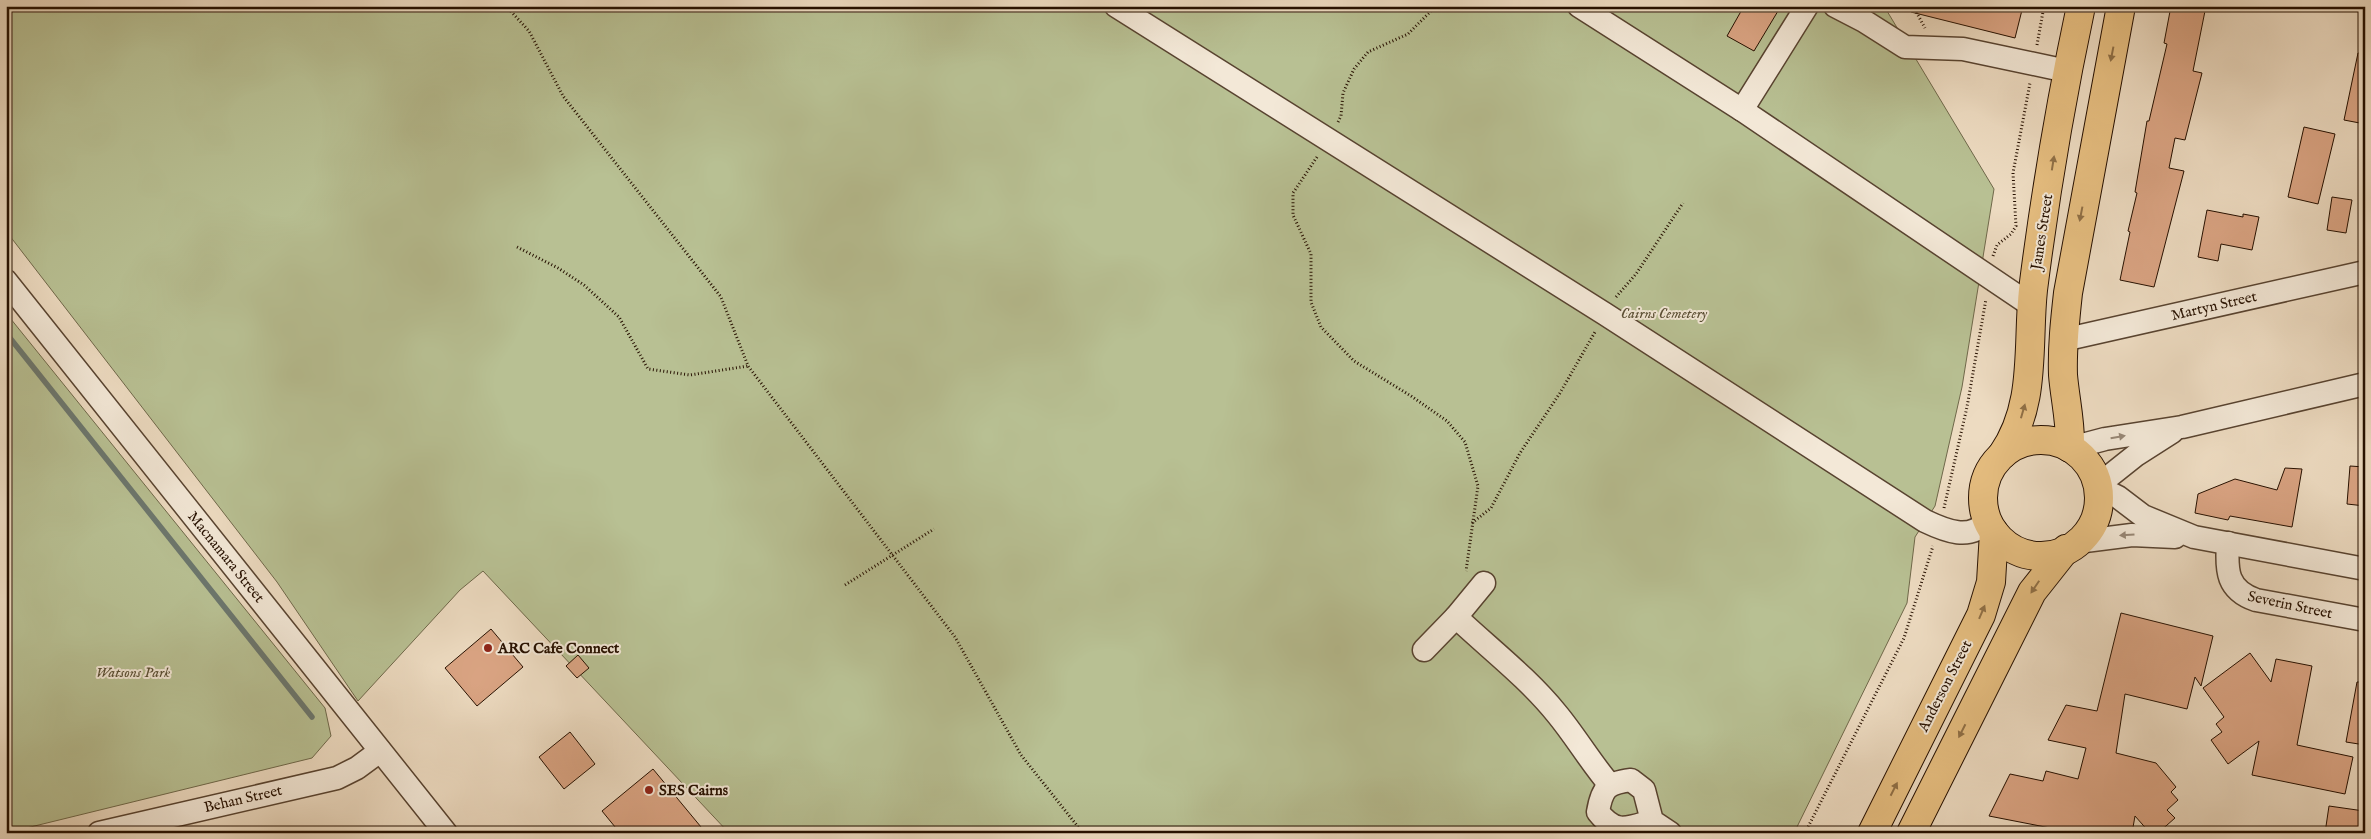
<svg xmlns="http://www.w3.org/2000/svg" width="2371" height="839" viewBox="0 0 2371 839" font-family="'IM FELL English',serif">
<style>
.green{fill:#b8c093;stroke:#6f684a}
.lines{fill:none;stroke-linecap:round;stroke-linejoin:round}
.stream{stroke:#6c776e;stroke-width:5.5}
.building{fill:#daa483;stroke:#261000}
.minor-casing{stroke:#584330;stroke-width:25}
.major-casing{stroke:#261000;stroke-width:30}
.path{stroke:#261000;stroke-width:3;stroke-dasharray:1 2.5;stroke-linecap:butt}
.minor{stroke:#f3e8d7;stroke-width:22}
.major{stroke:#e6be80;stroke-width:28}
.oneway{fill:#907046}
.oneway2{fill:#978776}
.poi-dot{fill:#8f2418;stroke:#f3e8d7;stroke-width:2}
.labels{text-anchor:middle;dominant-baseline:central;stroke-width:4;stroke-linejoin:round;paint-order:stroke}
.street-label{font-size:15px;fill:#261000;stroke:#f3e8d7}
.park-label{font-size:15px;font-style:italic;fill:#594e33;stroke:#f3e8d7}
.poi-label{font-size:15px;font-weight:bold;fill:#261000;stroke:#f3e8d7;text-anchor:start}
</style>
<rect width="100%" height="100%" fill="#eddbc1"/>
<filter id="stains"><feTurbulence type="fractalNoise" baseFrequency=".004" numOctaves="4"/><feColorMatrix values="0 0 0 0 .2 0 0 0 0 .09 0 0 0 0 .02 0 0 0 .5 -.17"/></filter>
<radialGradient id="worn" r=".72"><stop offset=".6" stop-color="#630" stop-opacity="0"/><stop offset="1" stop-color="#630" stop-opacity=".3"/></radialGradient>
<g class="green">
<path d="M6,6H1884L1994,189L1962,387L1935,506L1915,537L1907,603L1794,833H729L483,571L460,590L358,701L277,582L6,231Z"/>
<path d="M6,313L325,708L331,736L312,758L6,833Z"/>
</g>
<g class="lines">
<path class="stream" d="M6,333L312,717"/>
</g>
<g class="building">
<path d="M1744,6H1781L1754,51L1727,36Z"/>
<path d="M1911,6H2023L2015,38L1911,12Z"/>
<path d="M2171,6H2206L2193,71L2202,73L2185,140L2175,138L2169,168L2184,171L2154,287L2120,280L2130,232L2128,231L2137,193L2135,192L2147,121H2149L2167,44L2164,43Z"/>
<path d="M2358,53L2365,54V124L2344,120Z"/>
<path d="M2304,127L2335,134L2318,204L2288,197Z"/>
<path d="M2332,197L2352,200L2346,233L2327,230Z"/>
<path d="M2207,210L2243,217V214L2259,217L2252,250L2221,244L2218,261L2198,257Z"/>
<path d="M2350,466L2365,467V506L2347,504Z"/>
<path d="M2285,468L2302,469L2292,527L2230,516L2228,520L2195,513L2198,494L2235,479L2277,490Z"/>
<path d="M2121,613L2213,636L2201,686L2195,677L2187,709L2125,694L2116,753L2156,763L2176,787L2171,792L2178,800L2167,810L2175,818L2158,833H2150L2135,816L2132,833H2076L1989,816L2010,774L2043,781L2046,771L2078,779L2086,748L2048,740L2066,705L2097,711Z"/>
<path d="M491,629L523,667L477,706L445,668Z"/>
<path d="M2250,653L2271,682L2276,659L2312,666L2297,745L2353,757L2345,794L2252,775L2259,741L2228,764L2211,740L2222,732L2216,724L2224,717L2203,688Z"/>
<path d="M578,655L589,668L577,678L566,666Z"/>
<path d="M2357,682H2365V745L2346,742Z"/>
<path d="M570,732L595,764L564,789L539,757Z"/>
<path d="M653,769L706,833H620L602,811Z"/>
<path d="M2329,806L2364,811L2360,833H2325Z"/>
</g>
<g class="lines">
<defs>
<g id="minor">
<path d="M1116,6L1605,314L1925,521C1946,531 1970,541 1987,521"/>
<path d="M1579,6L1742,110L2032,306"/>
<path d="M1835,6L1864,21L1905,47L1963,49L2067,71"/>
<path d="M1742,110L1807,6"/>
<path d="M6,281L446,833"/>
<path d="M2063,340L2365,272"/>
<path d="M2071,448L2105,439L2182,427L2365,384"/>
<path d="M2097,486L2136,455L2172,432"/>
<path d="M2098,487L2118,497L2143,516L2194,537L2365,569"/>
<path d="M2077,542L2132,535L2175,537"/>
<path d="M2228,543C2226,571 2227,590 2256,600L2365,620"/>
<path d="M1456,617L1484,583"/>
<path d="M1424,650L1456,617C1490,649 1528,678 1557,714C1576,737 1591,763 1610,785"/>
<path d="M1652,821C1627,828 1616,835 1598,812C1602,788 1607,783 1631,780L1644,790L1652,821L1670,833"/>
<path d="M99,833L337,778L357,768L380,751"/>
</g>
<g id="major">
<circle cx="2041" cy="498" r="58"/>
<path d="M2070,448C2071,423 2065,399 2063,375C2062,347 2065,320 2068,293L2121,6"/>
<path d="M2002,455C2037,405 2027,347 2033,290C2045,195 2061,100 2081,6"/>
<path d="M1872,833L1981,615L1991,582L1994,532"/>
<path d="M1911,833L2032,592L2066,549"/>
</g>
</defs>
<use href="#minor" class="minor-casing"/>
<use href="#major" class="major-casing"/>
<g class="path">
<path d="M506,6L529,31L563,96L721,297L748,366L955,637L1021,755L1083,833"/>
<path d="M1913,6L1925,28"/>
<path d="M2037,45L2044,6"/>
<path d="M1338,122L1341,116L1343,93L1354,69L1368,52L1408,34L1436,6"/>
<path d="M1317,157L1293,193V215L1311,254V302L1321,327L1354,361L1411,396L1447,421L1465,442L1478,486L1466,571"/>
<path d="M517,247L558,268L584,285L619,317L648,369L690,375L748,366"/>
<path d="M1993,256L1997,245L2011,234L2016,226L2013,173L2030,83"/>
<path d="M1616,297L1636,274L1683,203"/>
<path d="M1944,508L1967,407L1986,299"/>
<path d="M1472,523L1491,508L1520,453L1560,393L1595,332"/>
<path d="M845,585L934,529"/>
<path d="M1805,833L1904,638L1933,546"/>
</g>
<use href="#minor" class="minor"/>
<use href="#major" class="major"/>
</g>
<defs><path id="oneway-solid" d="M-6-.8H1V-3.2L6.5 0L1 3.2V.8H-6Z" transform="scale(1.25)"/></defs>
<g class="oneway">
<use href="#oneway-solid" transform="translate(2112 54) rotate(101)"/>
<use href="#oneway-solid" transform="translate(2053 163) rotate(-81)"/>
<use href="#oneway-solid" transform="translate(2081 214) rotate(101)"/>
<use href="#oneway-solid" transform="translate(2023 411) rotate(-74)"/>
<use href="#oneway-solid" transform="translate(2035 587) rotate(124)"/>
<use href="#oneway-solid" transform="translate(1982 612) rotate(-67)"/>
<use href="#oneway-solid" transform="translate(1962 731) rotate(117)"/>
<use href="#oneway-solid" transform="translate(1894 789) rotate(-63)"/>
</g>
<g class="oneway2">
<use href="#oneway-solid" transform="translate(2118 437) rotate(-10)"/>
<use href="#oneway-solid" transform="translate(2127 535) rotate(176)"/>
</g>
<g class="poi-dot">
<circle cx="488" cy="648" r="5"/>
<circle cx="649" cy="790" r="5"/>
</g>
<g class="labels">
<g class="street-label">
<text transform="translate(2042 232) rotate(-81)">James Street</text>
<text transform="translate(2214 306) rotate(-13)">Martyn Street</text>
<text transform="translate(226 557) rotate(51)">Macnamara Street</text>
<text transform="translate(2290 605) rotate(12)">Severin Street</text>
<text transform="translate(1945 686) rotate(-63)">Anderson Street</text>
<text transform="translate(243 799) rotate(-13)">Behan Street</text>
</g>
<g class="park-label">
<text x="1664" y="313">Cairns Cemetery</text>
<text x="133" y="672">Watsons Park</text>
</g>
<g class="poi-label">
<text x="498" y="648">ARC Cafe Connect</text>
<text x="659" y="790">SES Cairns</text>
</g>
</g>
<rect width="2371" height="839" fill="none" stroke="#eddbc1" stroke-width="25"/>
<rect x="8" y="8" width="2356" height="824" fill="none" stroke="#261000" stroke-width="2.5"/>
<rect x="12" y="12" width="2346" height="814" fill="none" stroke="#261000"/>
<rect width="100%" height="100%" filter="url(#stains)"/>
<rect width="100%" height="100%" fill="url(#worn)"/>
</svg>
